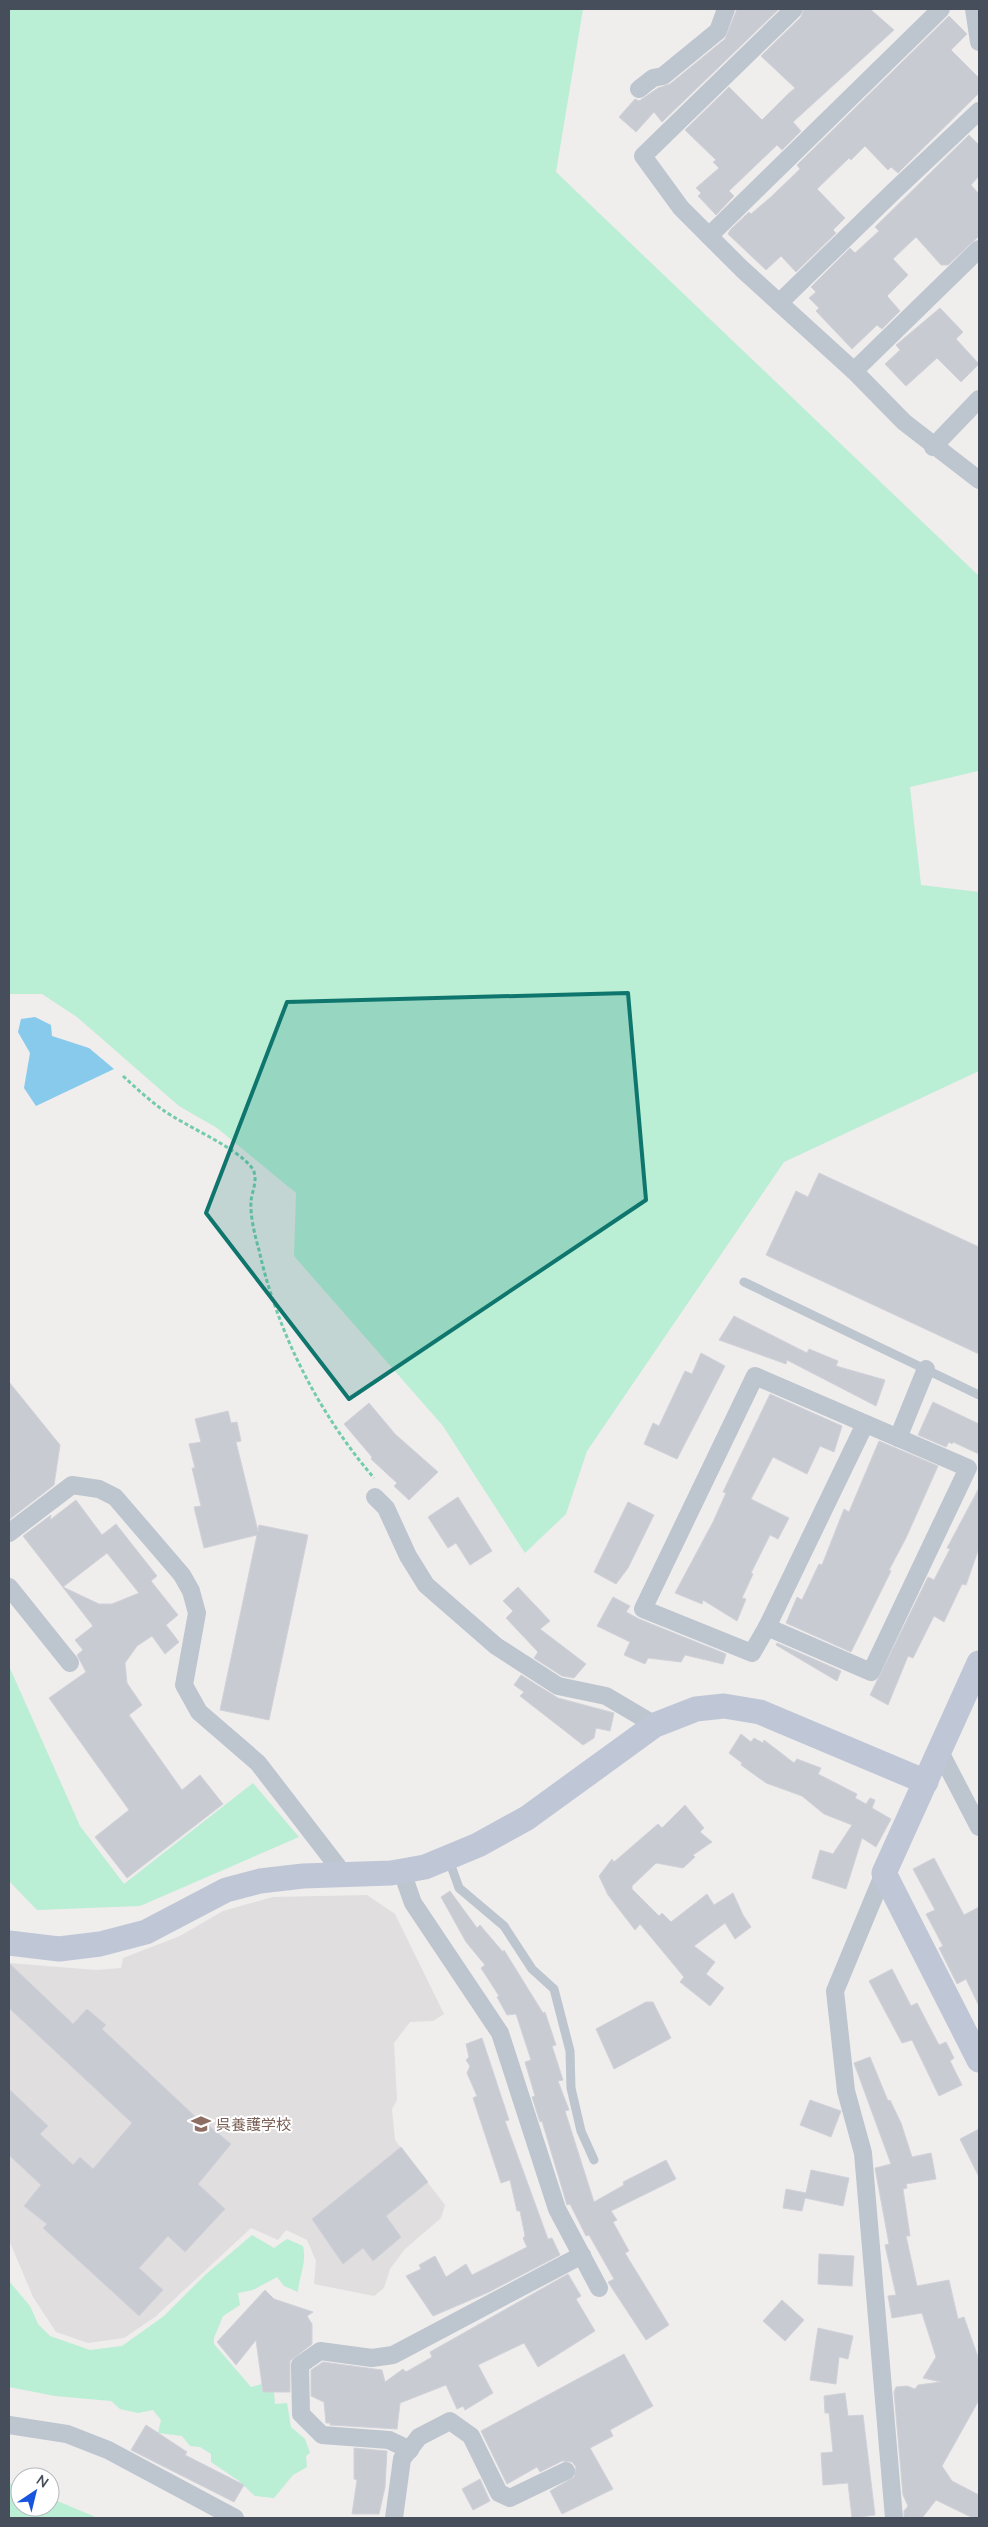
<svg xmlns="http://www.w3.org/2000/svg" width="988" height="2527" viewBox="0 0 988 2527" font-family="Lato,'Noto Sans JP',sans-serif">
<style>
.education{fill:#e1dedf}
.green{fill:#baeed5}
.water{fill:#87caec}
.building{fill:#c9cbd3;stroke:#d1d2d9;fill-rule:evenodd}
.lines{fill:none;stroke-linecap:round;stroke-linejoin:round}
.path{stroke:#72ccab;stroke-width:3;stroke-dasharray:4 2.5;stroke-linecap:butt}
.lane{stroke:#bdc5cf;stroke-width:9}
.street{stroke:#bdc5cf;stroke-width:18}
.secondary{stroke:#bfc7d6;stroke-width:25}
.marked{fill:#0f766e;fill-opacity:0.2;stroke:#0f766e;stroke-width:4;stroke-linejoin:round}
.labels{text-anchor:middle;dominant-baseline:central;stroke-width:4;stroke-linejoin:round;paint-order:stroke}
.education-label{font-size:15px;fill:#785e54;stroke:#fff;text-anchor:start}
</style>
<rect width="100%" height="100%" fill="#f0eded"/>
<path class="education" d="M367,1895L395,1914L444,2014L433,2021L410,2022L394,2043L397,2100L392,2109L395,2140L445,2205L441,2218L405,2249L390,2269L384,2288L374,2296L314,2284L316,2261L307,2240L286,2230L278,2240L251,2228L155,2317L124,2338L88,2343L56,2332L33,2297L9,2240V1963L97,1970L121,1968L123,1958L180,1936L223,1911L273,1897Z"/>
<g class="green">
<path d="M9,9H583L556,172L979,576V769L978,771L910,787L921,885L979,892V1071L784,1162L587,1451L566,1514L525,1553L443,1426L294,1256L296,1193L217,1128L179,1106L77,1017L42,994H9Z"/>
<path d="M9,1666L80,1826L124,1884L253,1783L299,1837L140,1906L37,1910L9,1881Z"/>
<path d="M252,2235L274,2248L287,2239L303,2246C307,2263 299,2276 298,2292L284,2286L277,2277L253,2290L238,2293L240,2305L223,2316L214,2338V2344L251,2387L262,2384L263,2392H274L275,2404L287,2403L291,2427L305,2439L310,2453L306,2456L307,2467L293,2475L274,2498L255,2496L239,2481L211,2462V2454L200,2447L190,2446L182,2436L158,2433L161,2420L153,2410L138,2413L120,2409L111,2401L55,2396L9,2387V2281L30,2306L38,2324L50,2336L90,2350L122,2346L164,2316L205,2275Z"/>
<path d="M9,2483L20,2487V2507H50V2498L98,2518H9Z"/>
</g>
<path class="water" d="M35,1017L51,1025L52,1036L89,1048L114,1069L36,1106L24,1088L30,1053L18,1032L21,1019Z"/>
<g class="building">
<path d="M737,9H779L662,122L654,112L636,132L619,117L635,99L639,101L658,88L670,84L725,39Z"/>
<path d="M804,9H870L894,30L793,122L801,131L782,150L777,145L729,191L734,196L716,215L698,196L701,193L696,188L719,168L713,162L716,160L685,130L729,87L762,120L788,94L795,88L761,56L801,17Z"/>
<path d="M949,16L967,34L951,50L979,78V93L898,173L891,167L888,170L865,146L851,160L849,158L817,189L845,218L833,230L836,233L796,272L781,256L766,270L728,234L730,230L749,212L751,214L772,196L800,169L797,165Z"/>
<path d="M969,135L979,145V176L971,185L979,194V236L948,265H941L916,237L893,259L908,275L887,296L900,311L882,329L877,325L852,349L816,311L819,308L809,298L816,292L811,287L850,248L855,253L879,231L875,227Z"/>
<path d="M940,308L963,332L956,339L979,364L961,382L937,358L906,386L885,364L900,350L896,345Z"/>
<path d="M819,1173L979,1247V1354L766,1255L796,1191L808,1197Z"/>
<path d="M734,1316L807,1353L809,1349L838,1361L836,1366L885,1380L876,1406L787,1360L786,1364L719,1340Z"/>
<path d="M701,1353L725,1366L677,1459L644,1444L653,1423L659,1426L685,1371L692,1374Z"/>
<path d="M9,1382L60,1445L54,1485L10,1519Z"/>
<path d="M770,1394L842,1426L834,1452L820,1446L807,1474L773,1457L751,1499L789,1518L778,1539L770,1535L751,1573L753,1574L742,1598L746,1599L737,1621L703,1600L702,1604L675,1593L713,1522L726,1493L723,1492Z"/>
<path d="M933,1402L979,1424V1454L953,1442L952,1444L949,1442L946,1447L918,1435Z"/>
<path d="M369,1403L395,1434L438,1472L409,1500L394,1486L397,1483L371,1459L372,1457L344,1424Z"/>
<path d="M228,1411L231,1423L237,1422L241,1441L236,1442L258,1531L259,1525L308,1535L269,1720L220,1710L257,1535L204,1548L194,1507L201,1506L192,1468H195L189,1444L201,1442L195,1419Z"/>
<path d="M879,1441L938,1466L906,1538L889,1570L891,1571L851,1652L786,1623L797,1597L802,1600L819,1564L822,1565L844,1509L849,1512Z"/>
<path d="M979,1488V1548L966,1585L962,1584L944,1622L934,1616L913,1658L908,1656L888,1705L870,1695L928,1577L934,1580L950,1549L947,1548Z"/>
<path d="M458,1497L492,1551L470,1565L456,1543L448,1548L428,1517Z"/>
<path d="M76,1500L102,1535L116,1524L157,1576L151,1581L178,1615L166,1625L179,1642L165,1654L152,1636L137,1646L125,1663L127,1683L142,1705L129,1715L182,1790L200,1775L223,1804L127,1878L95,1837L129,1810L49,1698L86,1672L77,1655L83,1650L75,1640L93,1626L23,1536L51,1515L50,1520ZM107,1553L139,1593L112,1604H99L63,1587Z"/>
<path d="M628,1502L654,1515L628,1568L616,1584L594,1572Z"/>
<path d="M518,1587L550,1621L540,1629L586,1664L574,1678L562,1676L534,1658L538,1652L506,1618L513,1611L503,1601Z"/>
<path d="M613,1597L630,1606L626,1612L639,1619L726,1654L723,1664L685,1655L681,1662L648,1658L645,1664L624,1655L630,1642L597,1626Z"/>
<path d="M777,1643L841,1671L837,1681L776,1645Z"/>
<path d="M521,1675L558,1698L614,1713L610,1731L596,1728L594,1738L583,1745L520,1696L524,1692L514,1685Z"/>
<path d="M741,1734L751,1742L754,1738L763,1743L764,1740L794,1763L797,1759L821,1768L818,1774L857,1794L855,1798L866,1804L870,1798L875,1800L872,1808L891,1819L876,1847L862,1838L846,1889L812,1878L820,1850L833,1854L852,1825L824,1814L802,1796L766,1783L741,1765L742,1763L729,1753Z"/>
<path d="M685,1805L704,1828L700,1832L712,1842L693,1855L695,1857L683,1868L656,1863L632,1886V1889L659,1916L662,1913L671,1922L707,1894L714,1905L733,1893L743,1915L751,1927L735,1939L725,1923L694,1946L715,1962L706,1974L724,1988L710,2006L680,1982L684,1977L640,1924L635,1930L608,1895L599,1876L612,1859L614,1862L658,1824L662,1828Z"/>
<path d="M934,1858L964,1915L979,1907V2006L966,1979L957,1984L939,1948L943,1946L926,1914L935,1910L913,1869Z"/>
<path d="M450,1891L477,1928L480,1925L503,1952L504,1950L543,2013L545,2012L556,2045L552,2046L563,2080L558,2081L569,2110L565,2111L594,2202L624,2185L623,2182L666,2160L676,2179L611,2211L617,2220L613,2222L629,2251L625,2253L669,2325L646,2340L608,2282L614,2279L589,2235L586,2236L570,2204L567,2205L542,2121L540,2122L532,2097L535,2096L525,2062L531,2060L516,2014L507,2015L497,1997L499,1996L481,1968L485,1965L466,1942L441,1897Z"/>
<path d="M9,1963L73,2024L87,2009L106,2025L102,2029L199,2120L201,2119L231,2144L198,2184L225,2209L185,2252L168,2236L139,2268L163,2290L139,2316L43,2228L47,2224L24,2206L41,2185L9,2155V2089L48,2126L40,2134L73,2165L80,2157L93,2169L132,2123L9,2008Z"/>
<path d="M892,1969L911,2006L917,2003L939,2045L946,2042L954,2058L950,2061L962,2085L939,2096L912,2040L902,2043L869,1981Z"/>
<path d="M646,2002H653L671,2038L614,2069L596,2029Z"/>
<path d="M482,2038L509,2120L505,2121L548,2239L552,2238L560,2255L489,2292L433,2316L406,2276L421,2269L419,2265L435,2256L446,2277L466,2264L472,2275L527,2247L523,2238L525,2236L520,2211H517L510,2180L501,2183L473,2098L477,2096L467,2073L470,2066L466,2060L469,2057L466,2044Z"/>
<path d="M870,2057L888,2101L890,2100L901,2123L912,2157L931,2153L936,2179L906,2184L907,2188L903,2189L910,2236H906L917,2286L949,2280L958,2319L964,2317L979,2360V2400L942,2466L952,2481L979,2495V2518H973L936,2500L922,2518H904V2511L908,2506L903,2495L894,2392L896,2387L907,2386L915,2389L918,2385L941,2382L923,2378L936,2357L922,2313L892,2318L888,2296L896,2295L885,2245L889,2244L875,2168L891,2164L854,2063Z"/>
<path d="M810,2100L841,2111L831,2137L800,2125Z"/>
<path d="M979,2129V2177L960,2139Z"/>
<path d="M401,2147L428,2182L386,2216L401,2237L373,2261L363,2248L343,2264L312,2219Z"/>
<path d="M811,2170L849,2178L843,2206L805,2198L802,2211L783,2208L786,2189L806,2193Z"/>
<path d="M819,2254L854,2256L852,2286L818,2284Z"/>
<path d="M568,2274L581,2296L576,2299L595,2331L538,2367L524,2343L478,2365L493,2393L465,2410L463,2406L457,2409L446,2385L400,2403L397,2429L330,2425V2423H326L324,2402L311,2396V2370L323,2362L382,2370L385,2382L403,2369L406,2372L432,2357L430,2352Z"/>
<path d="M265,2290L274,2299L313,2312L307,2316L312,2324V2344L290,2361V2392H263L256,2340L236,2365L217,2342Z"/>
<path d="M782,2300L804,2320L785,2341L763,2321Z"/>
<path d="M818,2328L853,2336L848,2359L839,2357L836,2384L810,2380Z"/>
<path d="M624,2354L653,2406L610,2430L613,2436L590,2448L613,2489L562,2514L550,2491L574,2477L576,2467L572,2462L562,2461L540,2472L537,2467L507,2484L481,2431Z"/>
<path d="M845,2393L848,2416L863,2415L875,2515L852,2518L848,2483L823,2485L821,2453L833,2452L829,2413H825L824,2396Z"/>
<path d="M146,2425L187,2452L185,2455L244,2485L234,2502L131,2450Z"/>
<path d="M354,2448L387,2451L385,2487L379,2514H352L357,2480L354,2479Z"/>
<path d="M480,2479L490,2501L473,2510L462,2489Z"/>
</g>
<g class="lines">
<path class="path" d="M123,1076C136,1088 149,1100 163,1110C185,1126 238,1148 252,1168C259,1178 252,1191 251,1201C250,1216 255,1236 259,1250C277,1332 319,1414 374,1478"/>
<g class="lane">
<path d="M744,1282L979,1395"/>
<path d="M449,1860L459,1888L504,1926L532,1969L554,1989L570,2051L571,2088L581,2131L594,2160"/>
</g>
<g class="street">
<path d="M794,9L643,156L681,208L742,269L854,371L904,422L979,480"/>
<path d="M974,9L979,42"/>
<path d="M639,89L653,78L663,76L718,31L726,9"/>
<path d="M709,236L941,9"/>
<path d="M779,303L893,192L979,111"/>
<path d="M854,371L979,249"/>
<path d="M933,447L979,399"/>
<path d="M755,1376L968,1468L871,1672L767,1627L752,1653L643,1609Z"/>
<path d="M898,1438L926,1369"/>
<path d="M375,1497L386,1508L408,1556L426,1585L496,1646L558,1686L606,1696L655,1725"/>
<path d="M9,1533L72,1485L99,1489L115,1497L182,1575L191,1591L197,1613L184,1685L199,1712L258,1763L345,1876"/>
<path d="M9,1587L70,1663"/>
<path d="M767,1627L865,1424"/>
<path d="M940,1752L979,1827"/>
<path d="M402,1872L413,1903L500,2033L557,2209L599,2288"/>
<path d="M884,1873L835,1991L846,2091L863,2153L894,2518"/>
<path d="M9,2425L67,2434L108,2450L235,2518"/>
<path d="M410,2450L389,2440L322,2435L301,2414L300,2365L320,2351L372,2358L393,2355L582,2255"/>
<path d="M394,2518L402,2459L419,2437L450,2421L471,2436L499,2493L510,2498L566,2471"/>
</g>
<g class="secondary">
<path d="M979,1663L884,1873L979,2060"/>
<path d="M9,1943L59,1949L100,1944L146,1932L226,1890L260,1881L303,1876L391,1873L425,1867L478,1845L527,1818L655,1725L696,1709L724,1706L760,1712L926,1782"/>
</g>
</g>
<path class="marked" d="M628,993L646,1200L349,1399L206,1213L287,1002Z"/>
<defs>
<symbol id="school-bare" viewBox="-9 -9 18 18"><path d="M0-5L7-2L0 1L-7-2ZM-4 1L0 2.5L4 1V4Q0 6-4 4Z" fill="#8d6e63" stroke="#fff" stroke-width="2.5" paint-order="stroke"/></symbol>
</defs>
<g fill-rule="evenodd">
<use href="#school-bare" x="187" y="2110" width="28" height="28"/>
</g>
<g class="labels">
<g class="education-label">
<text x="216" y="2124">呉養護学校</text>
</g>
</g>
<rect width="988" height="2527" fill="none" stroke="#454e5a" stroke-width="20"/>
<g transform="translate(35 2492) rotate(35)"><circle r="24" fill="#ffffff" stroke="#b5b8bd"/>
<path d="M0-4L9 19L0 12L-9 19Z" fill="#1855de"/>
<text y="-8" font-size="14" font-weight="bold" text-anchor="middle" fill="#454e5a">N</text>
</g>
</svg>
